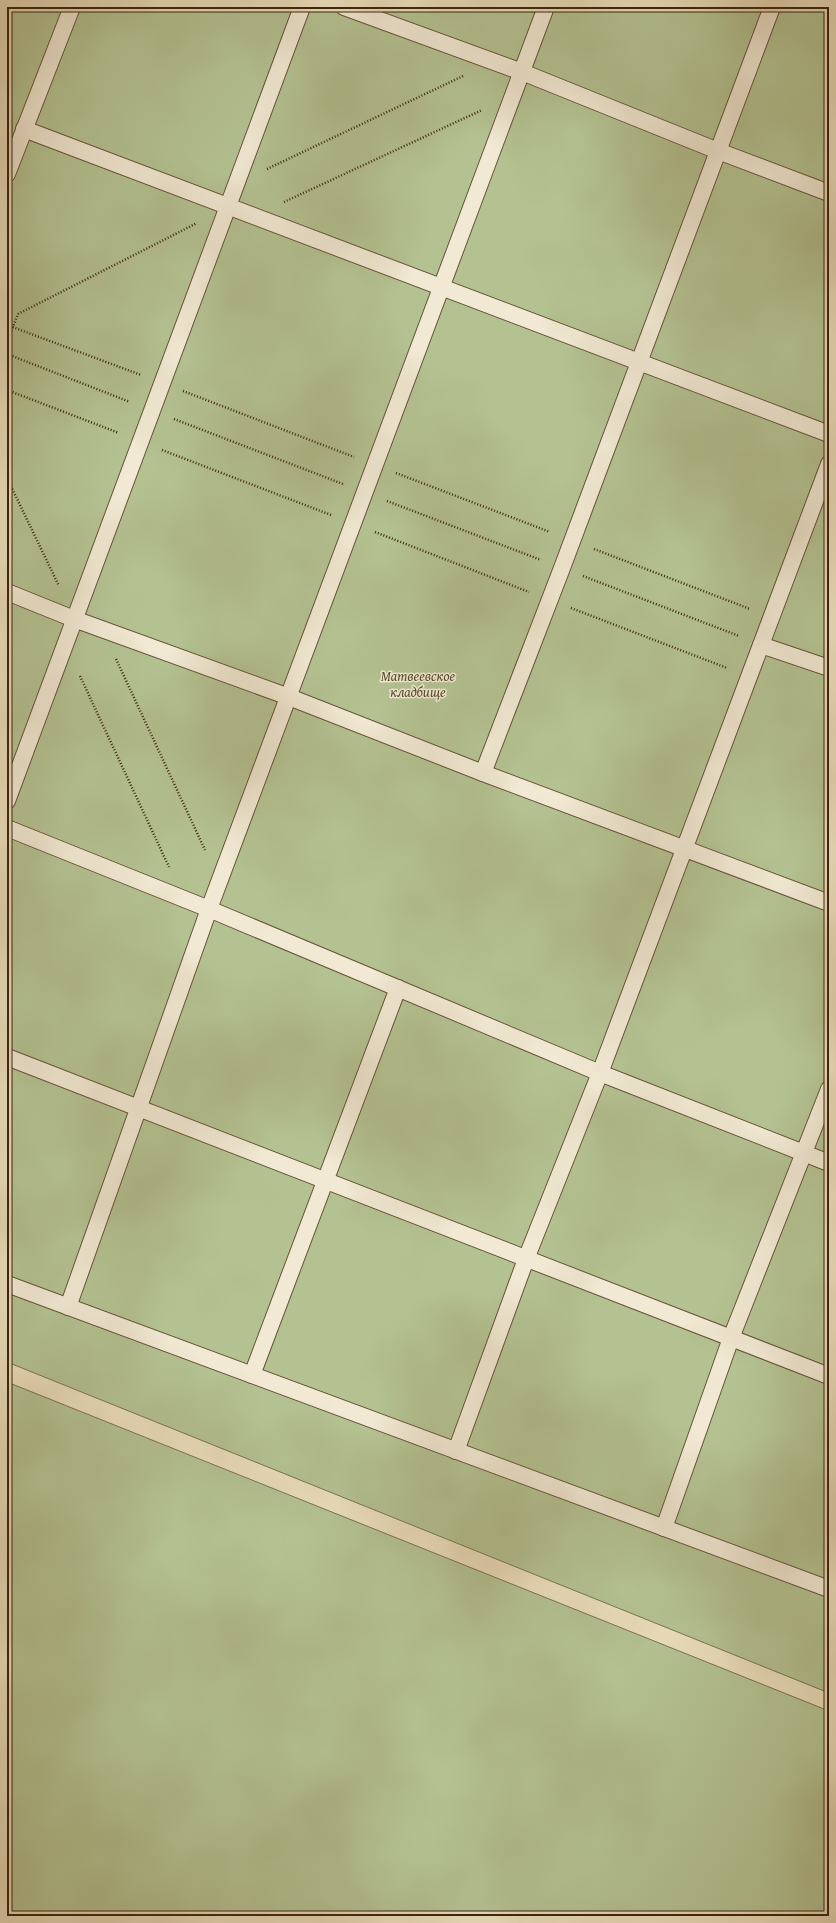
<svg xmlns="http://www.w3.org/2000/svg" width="836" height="1923" viewBox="0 0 836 1923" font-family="'Gentium Book Plus',serif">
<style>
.green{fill:#b4c292;stroke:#777450}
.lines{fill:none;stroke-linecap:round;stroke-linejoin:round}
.lane-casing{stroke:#665339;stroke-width:18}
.path{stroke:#3a250e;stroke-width:2.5;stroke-dasharray:1 2;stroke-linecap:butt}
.lane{stroke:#f1e9d3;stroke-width:16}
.labels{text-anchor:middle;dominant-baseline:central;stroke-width:3;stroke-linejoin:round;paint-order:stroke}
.park-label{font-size:14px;font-style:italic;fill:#584c2f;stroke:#f1e9d3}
</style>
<rect width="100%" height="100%" fill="#eaddbb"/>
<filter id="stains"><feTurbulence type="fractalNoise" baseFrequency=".005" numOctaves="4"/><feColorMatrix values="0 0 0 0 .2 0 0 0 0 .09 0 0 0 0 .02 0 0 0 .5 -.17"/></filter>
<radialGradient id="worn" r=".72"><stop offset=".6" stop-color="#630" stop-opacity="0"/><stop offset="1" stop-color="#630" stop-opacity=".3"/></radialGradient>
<g class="green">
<path d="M7,7H829V1693L7,1362Z"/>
<path d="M7,1382L829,1711V1916H7Z"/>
</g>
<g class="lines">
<defs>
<g id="lane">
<path d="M344,7L522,72L718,151L829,193"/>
<path d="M24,129L829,434"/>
<path d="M7,174L72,7"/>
<path d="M7,592L74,619L289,697L483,773L829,903"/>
<path d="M761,645L829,668"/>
<path d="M483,773L562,568L772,7"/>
<path d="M7,801L302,7"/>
<path d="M7,828L209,909L600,1073L829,1163"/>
<path d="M7,1057L829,1376"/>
<path d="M7,1284L829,1589"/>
<path d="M68,1307L209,909L546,7"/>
<path d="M252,1375L398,988"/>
<path d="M456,1451L526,1259L600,1073L829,464"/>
<path d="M664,1528L731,1338L829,1089"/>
</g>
</defs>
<use href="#lane" class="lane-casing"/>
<g class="path">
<path d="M267,169L463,76"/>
<path d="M284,202L482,110"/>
<path d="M7,325L141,375"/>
<path d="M7,342L18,314L197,223"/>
<path d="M7,354L130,402"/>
<path d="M7,390L119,433"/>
<path d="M183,391L354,457"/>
<path d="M174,419L343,484"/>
<path d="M162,450L331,515"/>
<path d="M396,473L550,532"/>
<path d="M7,478L59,586"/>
<path d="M387,501L541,560"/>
<path d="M375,532L529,592"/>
<path d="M594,549L750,609"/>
<path d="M583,576L739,636"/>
<path d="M571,608L727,668"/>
<path d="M116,659L205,850"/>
<path d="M80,676L169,867"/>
</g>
<use href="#lane" class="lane"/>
</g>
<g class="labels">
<g class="park-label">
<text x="418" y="676">Матвеевское<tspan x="418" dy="16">кладбище</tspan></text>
</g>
</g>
<rect width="836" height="1923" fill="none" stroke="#eaddbb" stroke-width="24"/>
<rect x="8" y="8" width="820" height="1907" fill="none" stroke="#3a250e" stroke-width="2"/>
<rect x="12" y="12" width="812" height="1899" fill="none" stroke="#3a250e"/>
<rect width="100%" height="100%" filter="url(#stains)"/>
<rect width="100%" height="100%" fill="url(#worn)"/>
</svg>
